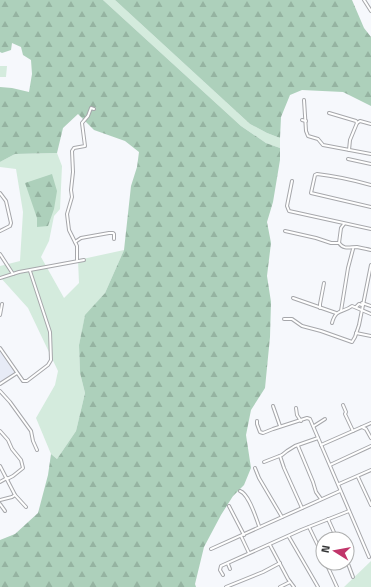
<svg xmlns="http://www.w3.org/2000/svg" width="371" height="587" viewBox="0 0 371 587" font-family="'Titillium Web',sans-serif">
<style>
.built{fill:#e7ebf6}
.green{fill:#d4ebdd}
.forest{fill:url(#forest-firs)}
.lines{fill:none;stroke-linecap:round;stroke-linejoin:round}
.street-casing{stroke:#a6a7ab;stroke-width:4}
.street{stroke:#fff;stroke-width:2}
</style>
<defs>
<pattern id="forest-firs" width="22" height="20" patternUnits="userSpaceOnUse"><rect width="22" height="20" fill="#add0bb"/><path d="M5 1l3.5 6h-7zM16 11l3.5 6h-7z" fill="#95b3a1"/></pattern>
</defs>
<rect width="100%" height="100%" fill="#f6f8fc"/>
<path class="built" d="M0,350L15,372L0,383Z"/>
<g class="green">
<path d="M103,0H115L250,124L267,133L280,138V148L266,143L241,126Z"/>
<path d="M0,66H7L6,77H0Z"/>
<path d="M57,153L62,166L60,209L54,216L49,241L41,257L64,298L79,283L78,260L124,250L105,293L85,316L79,345L80,373L85,393L76,431L57,459L51,454L36,418L55,385L58,371L28,308L0,277V266L20,261L23,212L16,169L0,167V162L15,154Z"/>
<path d="M371,561V587H344Z"/>
</g>
<g class="forest">
<path d="M0,0H103L241,126L266,143L280,148V160L273,202L267,222L271,243L267,276L271,302L270,337L265,388L251,410L246,435L251,468L244,485L233,496L221,515L204,547L195,584L196,587H0V540L15,534L38,513L48,475L51,454L57,459L76,431L85,393L80,373L79,345L85,315L105,293L124,250L131,186L137,167L139,152L125,141L94,130L78,114L63,128L57,153L15,154L0,162V87L12,88L29,92L32,74L31,60L23,55L21,47L12,43L11,50L2,53L0,52Z"/>
<path d="M115,0H352L364,28L371,37V106L343,92L302,90L290,95L281,117L280,138L267,133L250,124Z"/>
<path d="M52,174L57,191L54,209L48,226L37,227V218L25,183Z"/>
</g>
<g class="lines">
<defs>
<g id="street">
<path d="M364,0L371,11"/>
<path d="M304,100L306,131L308,136L318,139L323,145L371,154"/>
<path d="M329,113L356,121L357,123L360,121L371,124"/>
<path d="M302,120L306,121"/>
<path d="M349,150L350,140L357,123"/>
<path d="M348,159L371,164"/>
<path d="M292,181L287,206L289,211L371,229"/>
<path d="M371,185C353,180 335,176 317,174L315,175L311,193L371,207"/>
<path d="M0,231L10,226L11,223L6,201L0,193"/>
<path d="M285,231L316,238L331,243H339C344,250 350,247 357,247C362,248 367,249 371,250"/>
<path d="M75,242L81,238L109,233H113L114,234V239"/>
<path d="M339,243L341,228L344,224"/>
<path d="M0,254L13,274"/>
<path d="M77,260V246L69,230L67,214L72,197L71,190L73,172L72,151L74,148L85,146L82,123L88,116L91,108L94,109"/>
<path d="M0,278L19,272L84,260"/>
<path d="M293,298L336,313"/>
<path d="M362,303L371,306"/>
<path d="M356,307L359,304L362,305"/>
<path d="M320,308V304L324,283"/>
<path d="M341,311L348,268L353,249"/>
<path d="M0,315L2,304"/>
<path d="M284,319H292L302,326L321,331L352,342L355,337L359,325L371,265"/>
<path d="M332,323C336,308 343,313 352,306L371,314"/>
<path d="M356,333L371,336"/>
<path d="M0,348L23,381H27L48,365L51,360L50,332L30,271"/>
<path d="M0,384L17,373"/>
<path d="M0,391L10,402L31,431L33,441L37,450"/>
<path d="M343,405L346,412L345,414L353,431"/>
<path d="M273,406L280,426"/>
<path d="M296,408L297,415L301,421"/>
<path d="M257,421V424L260,432L263,433L273,429L307,418L310,419L369,557"/>
<path d="M314,426L325,419"/>
<path d="M362,427L366,429L371,438"/>
<path d="M0,431L8,440L12,449L21,460L23,468L13,476L7,479"/>
<path d="M321,445L371,423"/>
<path d="M298,446L313,482L316,492L321,499"/>
<path d="M280,456L284,468L302,508"/>
<path d="M264,462L282,455L287,451L295,446L318,438"/>
<path d="M330,465L371,446"/>
<path d="M0,466L15,495L26,507"/>
<path d="M255,468L259,478L282,517"/>
<path d="M358,477L371,505"/>
<path d="M0,482L7,478"/>
<path d="M339,484L371,470"/>
<path d="M240,491C249,494 256,518 259,526"/>
<path d="M0,500L12,497L15,495"/>
<path d="M0,504L5,511"/>
<path d="M229,506L244,535"/>
<path d="M328,519L337,539"/>
<path d="M309,527L323,556"/>
<path d="M241,536L249,553"/>
<path d="M289,537L318,587"/>
<path d="M270,545L288,579L294,587"/>
<path d="M211,549L340,491"/>
<path d="M347,561L353,577"/>
<path d="M326,563L337,587"/>
<path d="M228,564L230,569"/>
<path d="M223,575L220,570L221,566L301,530L349,511"/>
<path d="M226,587L263,572L280,563"/>
<path d="M280,587L290,582"/>
</g>
</defs>
<use href="#street" class="street-casing"/>
<use href="#street" class="street"/>
</g>
<g transform="translate(335 551) rotate(281)"><circle r="19" fill="#ffffff" stroke="#adaeae"/>
<path d="M0-3L7 15L0 10L-7 15Z" fill="#c1356a"/>
<text y="-6" font-size="11" font-weight="bold" text-anchor="middle" fill="#333435">N</text>
</g>
</svg>
